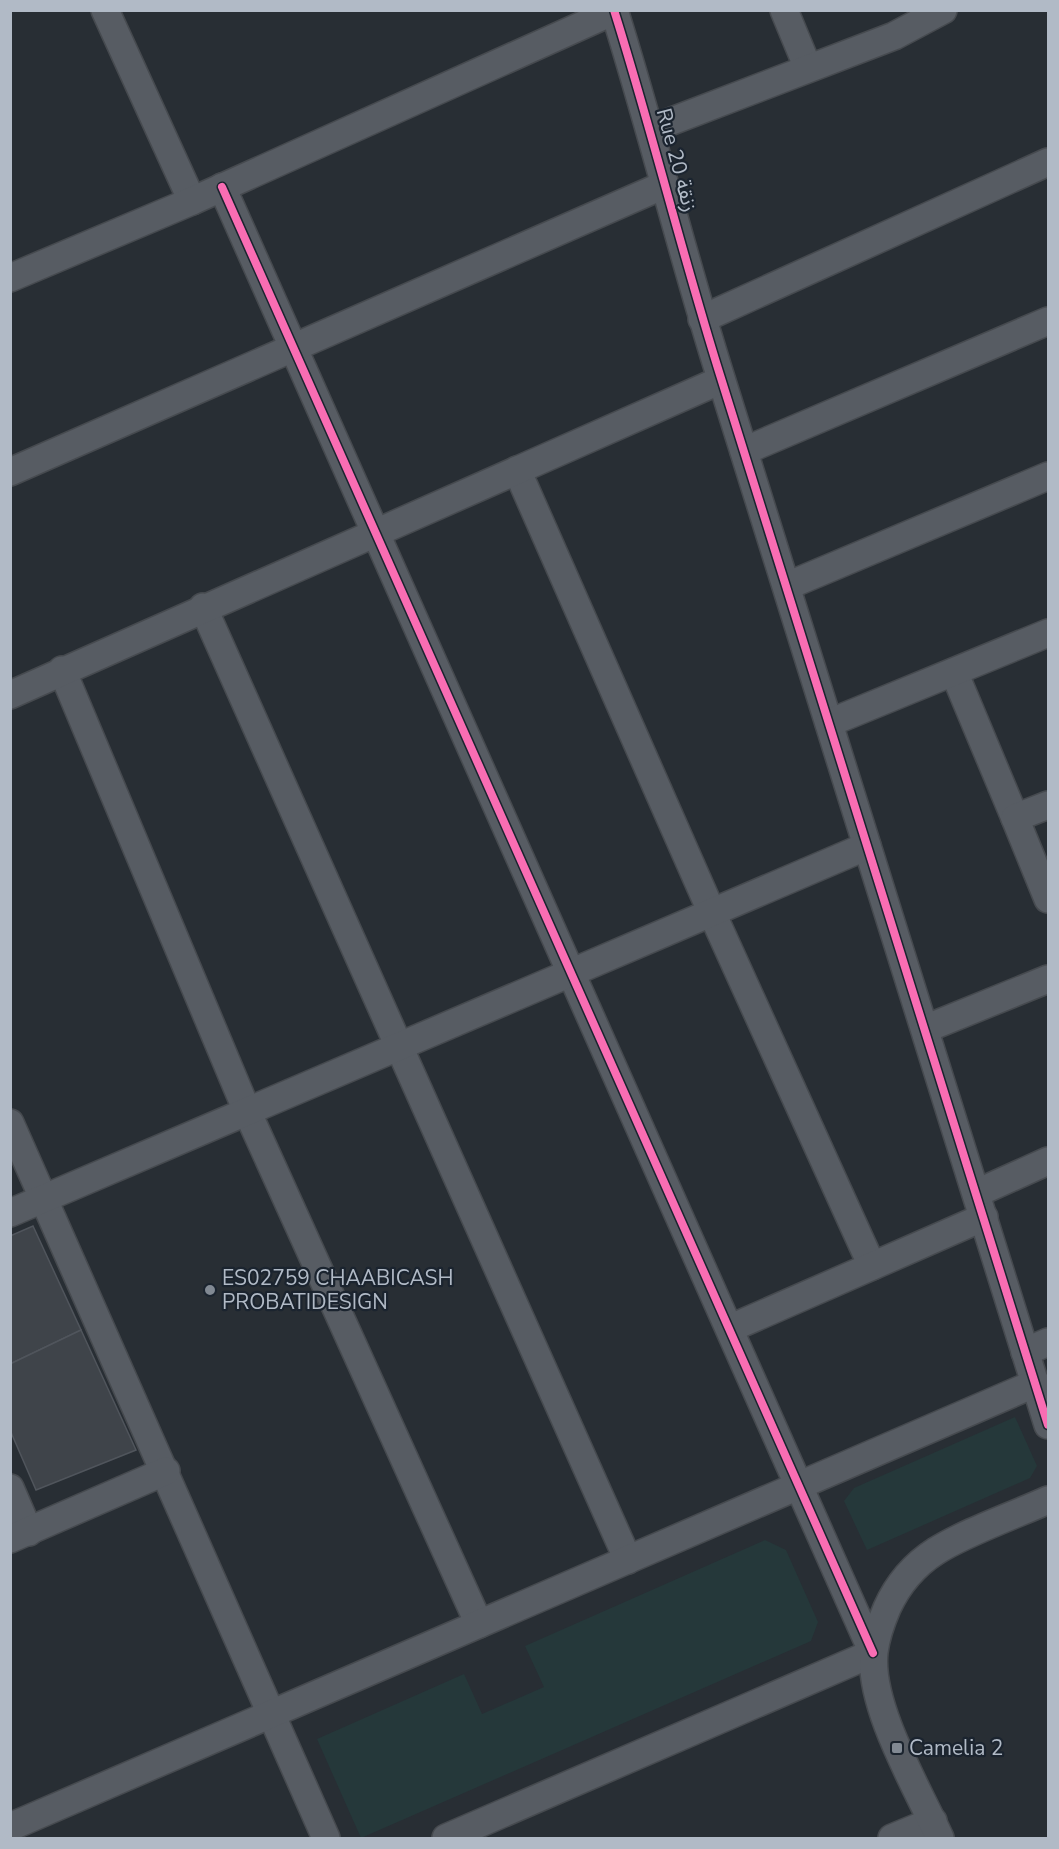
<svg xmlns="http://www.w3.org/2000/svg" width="1059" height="1849" viewBox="0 0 1059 1849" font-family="'Nunito Sans','Noto Sans Arabic',sans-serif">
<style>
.green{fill:#25383a}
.building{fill:#3f444a;stroke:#50555c;stroke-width:1.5}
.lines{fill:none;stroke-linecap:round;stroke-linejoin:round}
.minor-casing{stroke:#464a4f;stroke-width:30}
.minor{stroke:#575c63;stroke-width:27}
.cycleway-casing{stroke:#1b242f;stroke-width:11}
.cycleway{stroke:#f96db3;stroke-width:8}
.poi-dot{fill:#818993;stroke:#1b242f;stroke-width:2}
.labels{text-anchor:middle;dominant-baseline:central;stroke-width:4.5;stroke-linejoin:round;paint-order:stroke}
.street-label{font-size:21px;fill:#b1bac6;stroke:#1b242f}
.poi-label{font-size:21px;fill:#b1bac6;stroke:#1b242f;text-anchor:start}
</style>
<rect width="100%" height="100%" fill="#282e34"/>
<g class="green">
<path d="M1015,1417L1037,1466L1030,1478L867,1550L844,1501L854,1488Z"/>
<path d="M765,1540L786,1550L818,1622L811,1641L361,1838L317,1739L464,1674L482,1714L544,1687L525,1646Z"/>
</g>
<g class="building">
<path d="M33,1226L81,1330L10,1364V1236Z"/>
<path d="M81,1330L136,1450L36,1490L10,1430V1364Z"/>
</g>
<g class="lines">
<defs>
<g id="minor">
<path d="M105,10L192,201"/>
<path d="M614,10C652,131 682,254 720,375C827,725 940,1074 1048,1425"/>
<path d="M784,10L808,68"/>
<path d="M651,129L894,36L943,10"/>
<path d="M222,187L873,1653"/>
<path d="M10,278L192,201L614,11"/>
<path d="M702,319L1048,162"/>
<path d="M744,451L1048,321"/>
<path d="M517,470L712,913L872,1266"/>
<path d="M10,472L664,185"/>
<path d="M787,586L1048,476"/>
<path d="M203,607L628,1560"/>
<path d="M62,670L247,1111L479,1624"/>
<path d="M954,672L1015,818"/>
<path d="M10,695L721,380"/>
<path d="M829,723L1048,633"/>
<path d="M1048,805L1015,818L1048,899"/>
<path d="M925,1029L1048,979"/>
<path d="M10,1123L326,1838"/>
<path d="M977,1193L1048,1161"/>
<path d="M10,1213L867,846"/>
<path d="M731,1328L984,1217"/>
<path d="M1025,1352L1048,1342"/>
<path d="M10,1488L29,1532"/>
<path d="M10,1539L166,1471"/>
<path d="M10,1827L1036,1383"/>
<path d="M446,1838L873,1653"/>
<path d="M892,1838L933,1821"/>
<path d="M940,1838C918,1789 868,1706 874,1652C876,1636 881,1622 887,1608C898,1584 914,1565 936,1551C966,1532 1015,1515 1048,1500"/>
</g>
</defs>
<use href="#minor" class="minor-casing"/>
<use href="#minor" class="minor"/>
<defs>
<g id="cycleway">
<path d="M614,10C652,131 682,254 720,375C827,725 940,1074 1048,1425"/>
<path d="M222,187L873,1653"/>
</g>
</defs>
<use href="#cycleway" class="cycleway-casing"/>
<use href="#cycleway" class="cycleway"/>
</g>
<g class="poi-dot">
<circle cx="210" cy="1290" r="6"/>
<rect x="891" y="1742" width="12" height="12" rx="3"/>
</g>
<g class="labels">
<g class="street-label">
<text transform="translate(677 160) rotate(75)">Rue 20 زنقة</text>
</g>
<g class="poi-label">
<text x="222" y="1278">ES02759 CHAABICASH<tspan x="222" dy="24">PROBATIDESIGN</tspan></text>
<text x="909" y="1748">Camelia 2</text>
</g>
</g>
<rect width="1059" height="1849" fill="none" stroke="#b1bac6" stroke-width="24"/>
</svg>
